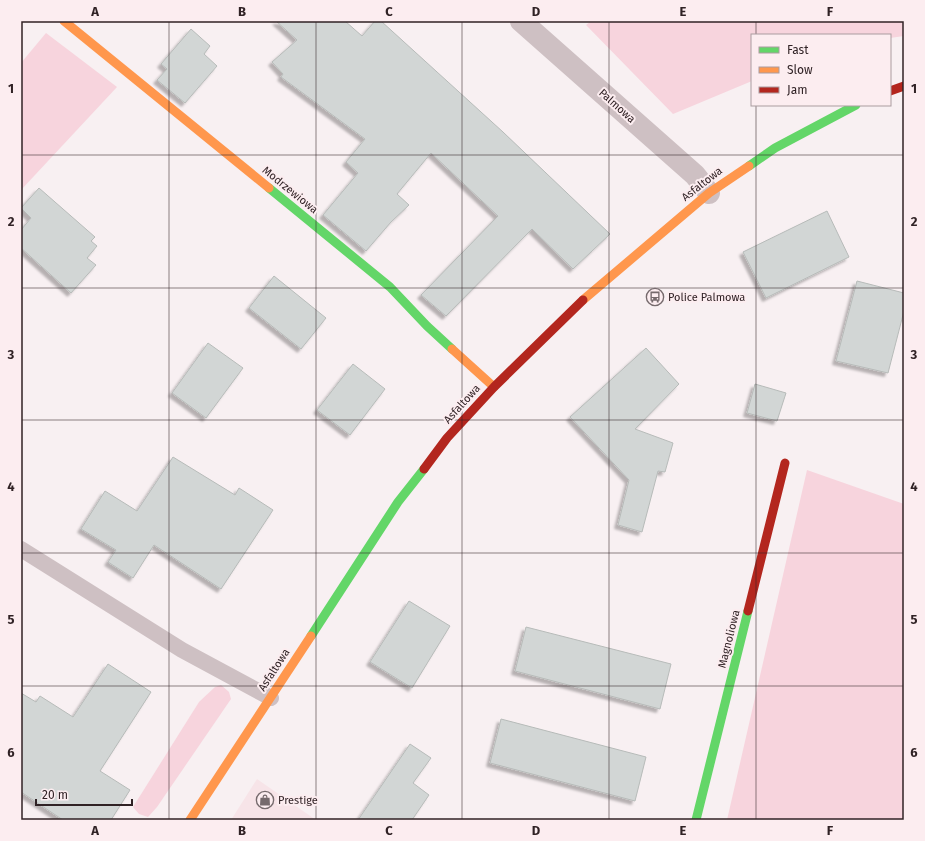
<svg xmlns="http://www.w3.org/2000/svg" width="925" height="841" viewBox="0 0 925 841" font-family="'Fira Sans',sans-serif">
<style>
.built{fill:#f7e4e8}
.green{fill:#f7d4dd}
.building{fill:#d2d6d5;stroke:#b7bbb9;filter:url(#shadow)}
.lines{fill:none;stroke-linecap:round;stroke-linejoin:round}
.lane{stroke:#cec0c3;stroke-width:16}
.street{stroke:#cec0c3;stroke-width:22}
.fast{stroke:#63d668;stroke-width:9}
.slow{stroke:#ff974d;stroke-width:9}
.jam{stroke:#b3261e;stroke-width:9}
.grid{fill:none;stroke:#302225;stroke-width:1;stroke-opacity:0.55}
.labels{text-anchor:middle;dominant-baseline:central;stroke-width:4;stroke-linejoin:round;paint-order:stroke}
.street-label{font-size:11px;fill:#302225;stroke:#fcedf0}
.poi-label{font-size:11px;fill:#302225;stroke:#fcedf0;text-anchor:start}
.neatline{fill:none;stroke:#302225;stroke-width:1.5}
.grid-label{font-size:13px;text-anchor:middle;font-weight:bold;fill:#302225}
</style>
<defs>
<filter id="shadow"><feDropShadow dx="-3.5" dy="3.5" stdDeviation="1" flood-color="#0004"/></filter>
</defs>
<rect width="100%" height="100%" fill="#f8f0f2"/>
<path class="built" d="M257,779L316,820H231Z"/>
<g class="green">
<path d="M591,21H904V36L890,38V35H752V81L673,114L586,25Z"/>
<path d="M46,33L117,87L21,190V63Z"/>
<path d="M807,470L904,504V820H727Z"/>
<path d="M221,685L229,692L231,699L157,807L148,817L139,814L133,807L199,702L215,687Z"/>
</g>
<g class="building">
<path d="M276,21H345L362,36L375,21H381L503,132L610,234L573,269L532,229L446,316L421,295L498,216L431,153L397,194L409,205L391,222L366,251L323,215L358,173L346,162L365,139L281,77L283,74L272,62L297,40Z"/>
<path d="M191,29L210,46L204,54L217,66L185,103L157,80L167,69L161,64Z"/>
<path d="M39,188L95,237L91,241L97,246L87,258L96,265L71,293L21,248V230L31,218L21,208Z"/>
<path d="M827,211L849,257L766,298L743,252Z"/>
<path d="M274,276L326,318L301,349L249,308Z"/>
<path d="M857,281L904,293V311L888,373L836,361Z"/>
<path d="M208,343L243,368L206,418L172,393Z"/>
<path d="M646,348L679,384L635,429L673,443L665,472L658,471L642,532L618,525L629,480L570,417Z"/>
<path d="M353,364L385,389L350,435L317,410Z"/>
<path d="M755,384L786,393L777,421L747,413Z"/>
<path d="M173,457L235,495L239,488L273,510L221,589L154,545L133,578L108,562L116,550L81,529L105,491L137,511Z"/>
<path d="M409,601L450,626L412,688L370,662Z"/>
<path d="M526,627L671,664L660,709L515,671Z"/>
<path d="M108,664L151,692L100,771L130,790L111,820H63L21,792V693L36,702L40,696L73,717Z"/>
<path d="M501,719L646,757L635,801L490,763Z"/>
<path d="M410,744L431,758L413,783L429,795L412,820H358Z"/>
</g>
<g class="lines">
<path class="lane" d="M21,549L182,650L271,698"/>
<path class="street" d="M521,21L695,175L709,193"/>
<g class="fast">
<path d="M749,166L775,148L856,105"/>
<path d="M269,188L390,287L427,326L452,349"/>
<path d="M311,636L398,502L424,469"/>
<path d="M696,820L748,611"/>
</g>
<g class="slow">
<path d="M64,21L269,188"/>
<path d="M583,300L709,193L749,166"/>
<path d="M452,349L494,387"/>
<path d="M190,820L311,636"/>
</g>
<g class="jam">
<path d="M890,91L904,86"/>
<path d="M424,469L447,438L494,387L583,300"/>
<path d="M748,611L785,463"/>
</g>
</g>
<path class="grid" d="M169,21V820M316,21V820M462,21V820M609,21V820M756,21V35M756,105V820M21,155H904M21,288H904M21,420H904M21,553H904M21,686H904"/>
<defs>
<symbol id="bus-ring" viewBox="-11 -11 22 22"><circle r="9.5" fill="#fcedf0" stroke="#766a6d" stroke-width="1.5"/><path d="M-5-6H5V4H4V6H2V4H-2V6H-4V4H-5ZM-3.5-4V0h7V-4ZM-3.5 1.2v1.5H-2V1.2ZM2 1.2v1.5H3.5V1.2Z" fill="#766a6d"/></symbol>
<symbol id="shop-ring" viewBox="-11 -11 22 22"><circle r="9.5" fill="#fcedf0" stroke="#766a6d" stroke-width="1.5"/><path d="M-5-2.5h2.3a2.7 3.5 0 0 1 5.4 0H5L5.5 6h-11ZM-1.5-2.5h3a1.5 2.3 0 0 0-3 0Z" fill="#766a6d"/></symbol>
</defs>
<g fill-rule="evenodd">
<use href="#bus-ring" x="645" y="287" width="20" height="20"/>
<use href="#shop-ring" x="255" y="790" width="20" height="20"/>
</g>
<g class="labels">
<g class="street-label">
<text transform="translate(617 106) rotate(42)">Palmowa</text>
<text transform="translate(702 184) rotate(-38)">Asfaltowa</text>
<text transform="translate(290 190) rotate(39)">Modrzewiowa</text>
<text transform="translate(462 404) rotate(-48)">Asfaltowa</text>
<text transform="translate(729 639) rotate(-76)">Magnoliowa</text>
<text transform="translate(274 670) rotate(-57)">Asfaltowa</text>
</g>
<g class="poi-label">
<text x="668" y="297">Police Palmowa</text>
<text x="278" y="800">Prestige</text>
</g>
</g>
<rect width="925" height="841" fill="none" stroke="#fcedf0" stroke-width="44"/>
<rect x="751" y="34" width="140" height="72" fill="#fcedf0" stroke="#aa9c9f"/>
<rect x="759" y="47" width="20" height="6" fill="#63d668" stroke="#aa9c9f"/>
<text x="787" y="54" font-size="12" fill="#302225">Fast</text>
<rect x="759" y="67" width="20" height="6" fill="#ff974d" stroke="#aa9c9f"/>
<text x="787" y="74" font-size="12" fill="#302225">Slow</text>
<rect x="759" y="87" width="20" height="6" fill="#b3261e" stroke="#aa9c9f"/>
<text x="787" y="94" font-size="12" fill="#302225">Jam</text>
<path d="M36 799v6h96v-6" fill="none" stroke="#302225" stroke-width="2"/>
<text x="42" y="799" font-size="12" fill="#302225" stroke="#fcedf0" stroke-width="3" paint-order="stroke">20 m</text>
<rect x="22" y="22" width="881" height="797" class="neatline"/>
<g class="grid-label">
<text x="95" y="16">A</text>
<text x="242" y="16">B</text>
<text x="389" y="16">C</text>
<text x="536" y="16">D</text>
<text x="683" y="16">E</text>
<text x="830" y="16">F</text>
<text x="11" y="93">1</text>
<text x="914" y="93">1</text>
<text x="11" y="226">2</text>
<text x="914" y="226">2</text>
<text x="11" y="359">3</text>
<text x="914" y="359">3</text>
<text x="11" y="491">4</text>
<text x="914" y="491">4</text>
<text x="11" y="624">5</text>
<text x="914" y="624">5</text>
<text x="11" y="757">6</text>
<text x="914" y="757">6</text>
<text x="95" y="835">A</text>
<text x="242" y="835">B</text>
<text x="389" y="835">C</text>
<text x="536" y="835">D</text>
<text x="683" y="835">E</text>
<text x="830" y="835">F</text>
</g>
</svg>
